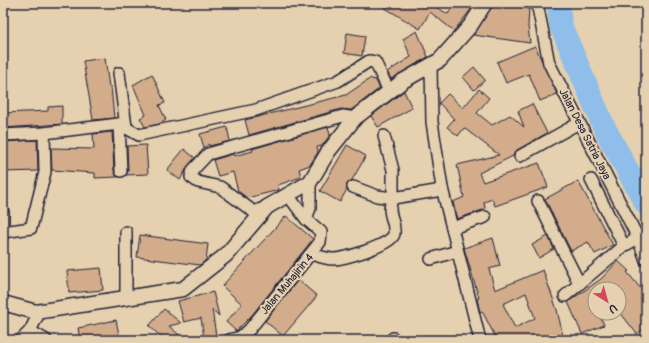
<svg xmlns="http://www.w3.org/2000/svg" width="649" height="343" viewBox="0 0 649 343" font-family="Pangolin,sans-serif">
<style>
.lines{fill:none;stroke-linecap:round;stroke-linejoin:round}
.river{stroke:#8ebee9;stroke-width:23}
.building{fill:#d3ac8b;stroke:#22223b;fill-rule:evenodd}
.minor-casing{stroke:#22223b;stroke-width:14}
.tertiary-casing{stroke:#22223b;stroke-width:17}
.minor{stroke:#e5d1af;stroke-width:11}
.tertiary{stroke:#e5d1af;stroke-width:14}
.labels{text-anchor:middle;dominant-baseline:central;stroke-width:4;stroke-linejoin:round;paint-order:stroke}
.street-label{font-size:11px;fill:#22223b;stroke:#e5d1af}
</style>
<rect width="100%" height="100%" fill="#e5d1af"/>
<filter id="ink" filterUnits="userSpaceOnUse"><feTurbulence type="fractalNoise" baseFrequency=".025" numOctaves="2"/><feDisplacementMap in="SourceGraphic" scale="8" xChannelSelector="R" yChannelSelector="G"/><feConvolveMatrix kernelMatrix="1 2 1 2 8 2 1 2 1" color-interpolation-filters="sRGB"/></filter>
<g filter="url(#ink)">
<g class="lines">
<path class="river" d="M558,3L561,26L604,127L646,204"/>
</g>
<g class="building">
<path d="M377,3H429L448,14L455,3H464L472,8L454,31L430,12L420,29Z"/>
<path d="M493,3H522L521,8H529L528,26L530,43L473,35Z"/>
<path d="M417,31L428,57L391,79L387,72L411,57L403,39Z"/>
<path d="M347,33L365,36L362,56L344,53Z"/>
<path d="M535,46L557,94L540,101L529,74L506,83L497,62Z"/>
<path d="M105,58L109,87H111L114,118L93,120L83,61Z"/>
<path d="M474,67L485,80L474,90L463,77Z"/>
<path d="M152,74L165,103L159,105L166,120L159,124L145,127L140,118L146,115L133,85Z"/>
<path d="M371,78L373,80L375,79L380,88L351,110L341,109L249,135L245,120L346,95Z"/>
<path d="M479,89L489,98L477,113L492,125L510,115L524,127L518,111L532,104L547,133L517,150L513,156L479,173L483,182L539,163L548,187L495,206L492,199L484,202L485,209L457,219L453,202L464,197L457,165L499,155L464,128L458,136L447,127L454,119L439,103L448,94L463,108Z"/>
<path d="M404,91L412,108L378,127L371,116Z"/>
<path d="M62,106V124L3,128V113L48,111V107Z"/>
<path d="M227,127L230,141L209,146V144L204,148L200,134Z"/>
<path d="M328,127L330,135L322,146L317,147L318,152L310,165L299,169L301,177L278,185L279,190L247,198L238,191L233,172L218,176L213,160L233,154L234,156L253,151L252,149Z"/>
<path d="M112,132L114,171L117,177L95,178V173L52,170L51,148L94,149L93,134Z"/>
<path d="M37,140L38,171L3,172V142Z"/>
<path d="M146,145L148,174L126,175L128,171L127,146Z"/>
<path d="M347,145L366,156L352,180L347,184V189L340,202L320,191Z"/>
<path d="M184,149L195,158L188,166L180,180L167,170Z"/>
<path d="M578,181L613,245L595,254L588,242L571,251L545,199Z"/>
<path d="M286,216L313,239L252,315L236,331L226,322L242,304L222,286Z"/>
<path d="M140,235L208,244L206,260L200,265L137,257Z"/>
<path d="M548,236L554,249L539,258L532,245Z"/>
<path d="M493,238L500,266L489,269L495,290L543,270L557,310L564,340H497L482,311L480,312L477,299L479,298L464,248ZM526,293L535,318L515,328L503,304Z"/>
<path d="M618,261L629,271L627,272L646,295V327L637,334L619,311V289H595V313H599L604,325L582,334L568,302L601,279Z"/>
<path d="M101,268L103,290L69,293L67,271Z"/>
<path d="M298,280L317,296L283,336L265,321Z"/>
<path d="M213,292L219,316L212,309L216,336L204,338L201,318L184,322L178,301Z"/>
<path d="M164,309L181,323L169,326L185,340H165L149,326Z"/>
<path d="M116,320L120,340H80L78,328Z"/>
</g>
<g class="lines">
<defs>
<g id="minor">
<path d="M537,3L549,63L638,238L646,260"/>
<path d="M431,66L432,122L442,188L480,340"/>
<path d="M119,73L126,127"/>
<path d="M119,124L121,171"/>
<path d="M3,135L44,133L119,124L139,135L256,110L338,81L369,61L375,62L389,91"/>
<path d="M384,136L393,170V198L436,191L442,188"/>
<path d="M520,156L579,123"/>
<path d="M591,180L624,246"/>
<path d="M538,201L579,283"/>
<path d="M266,207L254,212L220,187L198,182L191,177L193,170L208,154L343,116L355,118"/>
<path d="M3,212V224"/>
<path d="M306,219L310,208V182"/>
<path d="M452,228L485,217"/>
<path d="M3,232L31,228L45,172L44,133"/>
<path d="M126,232V298"/>
<path d="M312,254C318,256 327,259 333,259C344,259 392,245 394,234C396,220 385,213 393,198L377,196L353,187"/>
<path d="M431,259L457,251"/>
<path d="M565,296L624,246L638,238"/>
<path d="M30,331L46,340"/>
<path d="M393,338L394,340"/>
<path d="M21,340L30,331L40,311"/>
<path d="M229,340L240,337L249,330L320,242L321,232L306,219L287,194"/>
</g>
<path id="tertiary" d="M3,303L36,312L183,289L226,255L267,207L310,182L328,152L355,118L403,81L440,60L471,25L485,3"/>
</defs>
<use href="#minor" class="minor-casing"/>
<use href="#tertiary" class="tertiary-casing"/>
<use href="#minor" class="minor"/>
<use href="#tertiary" class="tertiary"/>
</g>
</g>
<g class="labels">
<g class="street-label">
<text transform="translate(585 134) rotate(63)">Jalan Desa Satria Jaya</text>
<text transform="translate(287 284) rotate(-50)">Jalan Muhajirin 4</text>
</g>
</g>
<rect width="649" height="343" fill="none" stroke="#e5d1af" stroke-width="16"/>
<rect x="8" y="8" width="633" height="327" fill="none" stroke="#22223b" stroke-width="1.5" filter="url(#ink)"/>
<g transform="translate(607 301) rotate(143)"><circle r="19" fill="#e5d1af" stroke="#978b81"/>
<path d="M0-3L7 15L0 10L-7 15Z" fill="#d1495b"/>
<text y="-6" font-size="11" font-weight="bold" text-anchor="middle" fill="#22223b">U</text>
</g>
</svg>
